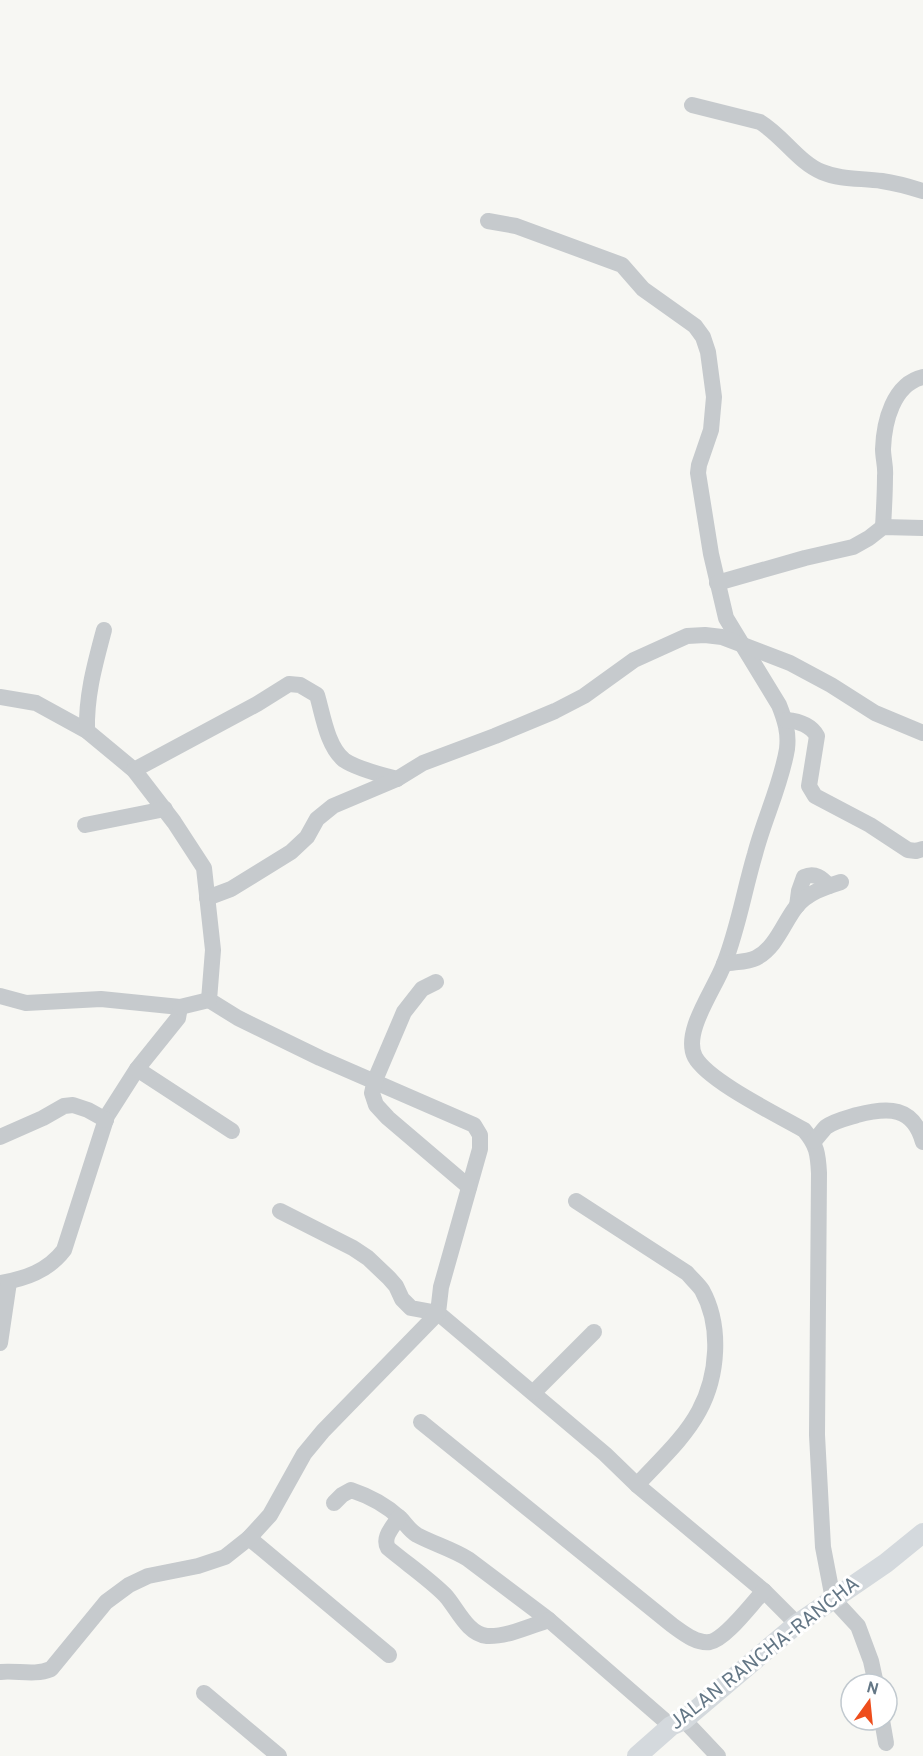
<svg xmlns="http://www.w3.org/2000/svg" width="923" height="1756" viewBox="0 0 923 1756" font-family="Overpass,sans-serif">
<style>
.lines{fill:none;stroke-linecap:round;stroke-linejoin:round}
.minor{stroke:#c6cacd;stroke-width:16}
.major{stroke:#d4d9dd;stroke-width:20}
.labels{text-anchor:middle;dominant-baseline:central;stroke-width:6;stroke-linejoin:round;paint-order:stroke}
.street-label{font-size:20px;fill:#647786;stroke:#fff}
</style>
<rect width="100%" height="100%" fill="#f7f7f3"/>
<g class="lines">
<g class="minor">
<path d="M692,105L760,122C783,136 798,162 822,172C841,180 862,178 882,181C896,183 910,187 923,191"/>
<path d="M488,221L516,226L622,265L643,289L695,326L703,337L708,352L714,397L711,430L699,465L698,473L711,554L726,618L779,705C785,720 789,733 787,749C781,785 764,819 755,854C744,891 738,929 724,964C715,989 682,1032 695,1057C708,1081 778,1115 804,1130C817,1145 818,1154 819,1173L817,1435L823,1547L833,1599L858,1626L871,1661L876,1684"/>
<path d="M883,527C884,510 885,493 885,476C886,467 883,458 883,449C884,422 893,384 923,377"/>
<path d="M717,583L805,558L853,547L869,538L883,527L923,528"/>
<path d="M0,697L36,703L87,731L134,770L174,822L204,868L213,950L209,1000L238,1018L320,1058L474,1125L480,1135V1149L441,1287L438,1313L605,1454L637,1485L764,1591L797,1624"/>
<path d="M786,720C798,721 811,725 817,736L809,786L815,796L870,825L908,850L916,851L923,849"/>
<path d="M87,731C86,695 95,664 104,630"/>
<path d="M134,770L257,704L289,684L300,685L317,695C323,715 327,746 344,760C357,769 382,775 397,779"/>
<path d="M85,825L165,809"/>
<path d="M207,898L231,889L291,852L307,837L317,819L333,806L397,779L423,763L495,736L555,711L584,696L634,660L687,636L705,635L722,637L790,663L831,685L875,713L923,733"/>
<path d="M797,906L799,891L804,877C815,872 822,878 829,886"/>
<path d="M724,964C734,962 748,962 756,958C776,948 784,922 796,907C807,893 825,887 841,882"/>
<path d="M436,982L422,989L404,1012L375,1080L372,1093L376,1105L388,1118L469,1187"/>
<path d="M0,996L26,1003L101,999L180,1007L178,1018L137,1069L107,1116L64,1250C48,1271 25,1279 0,1283"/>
<path d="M180,1007L209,1000"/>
<path d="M137,1069L232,1131"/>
<path d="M0,1137L43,1118L64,1106L73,1105L88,1110L106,1120"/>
<path d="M814,1141C818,1137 822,1131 826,1127C834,1121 847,1118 857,1115C888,1107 913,1106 923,1142"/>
<path d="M576,1201L687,1273C692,1279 698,1284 702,1290C722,1326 718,1376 699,1411C684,1439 658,1462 637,1485"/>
<path d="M280,1211L353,1248L368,1258L389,1278L396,1286L402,1299L411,1308L438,1313"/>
<path d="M0,1343L9,1282"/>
<path d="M534,1392L594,1332"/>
<path d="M421,1422L672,1625C682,1632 696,1644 710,1642C726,1639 752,1603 764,1591"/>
<path d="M334,1503L342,1495L351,1490C369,1496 386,1505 400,1518C406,1524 410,1531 417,1535C434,1544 452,1549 468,1559L549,1620L671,1726"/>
<path d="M399,1517C393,1527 382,1537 388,1548C407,1564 428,1578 445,1595C457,1608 467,1634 487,1636C507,1637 530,1626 549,1620"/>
<path d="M249,1538L389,1655"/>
<path d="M0,1672C17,1670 34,1676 51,1669L106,1602L129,1585L148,1576L198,1566L225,1557L249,1538L270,1515L304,1454L323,1431L438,1313"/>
<path d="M204,1693L279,1756"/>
<path d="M684,1720L718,1756"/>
<path d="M882,1720L886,1743"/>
</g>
<path class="major" d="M637,1756L671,1726L684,1720L797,1624L886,1563L923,1533"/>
</g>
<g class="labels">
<g class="street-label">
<text transform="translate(765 1654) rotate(-38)">JALAN RANCHA-RANCHA</text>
</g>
</g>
<g transform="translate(869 1702) rotate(15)"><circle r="28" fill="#ffffff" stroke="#c1c9cf" stroke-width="1.5"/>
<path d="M0-4.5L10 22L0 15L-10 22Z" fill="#ee4d1c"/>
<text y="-9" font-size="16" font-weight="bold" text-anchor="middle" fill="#647786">N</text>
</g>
</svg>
